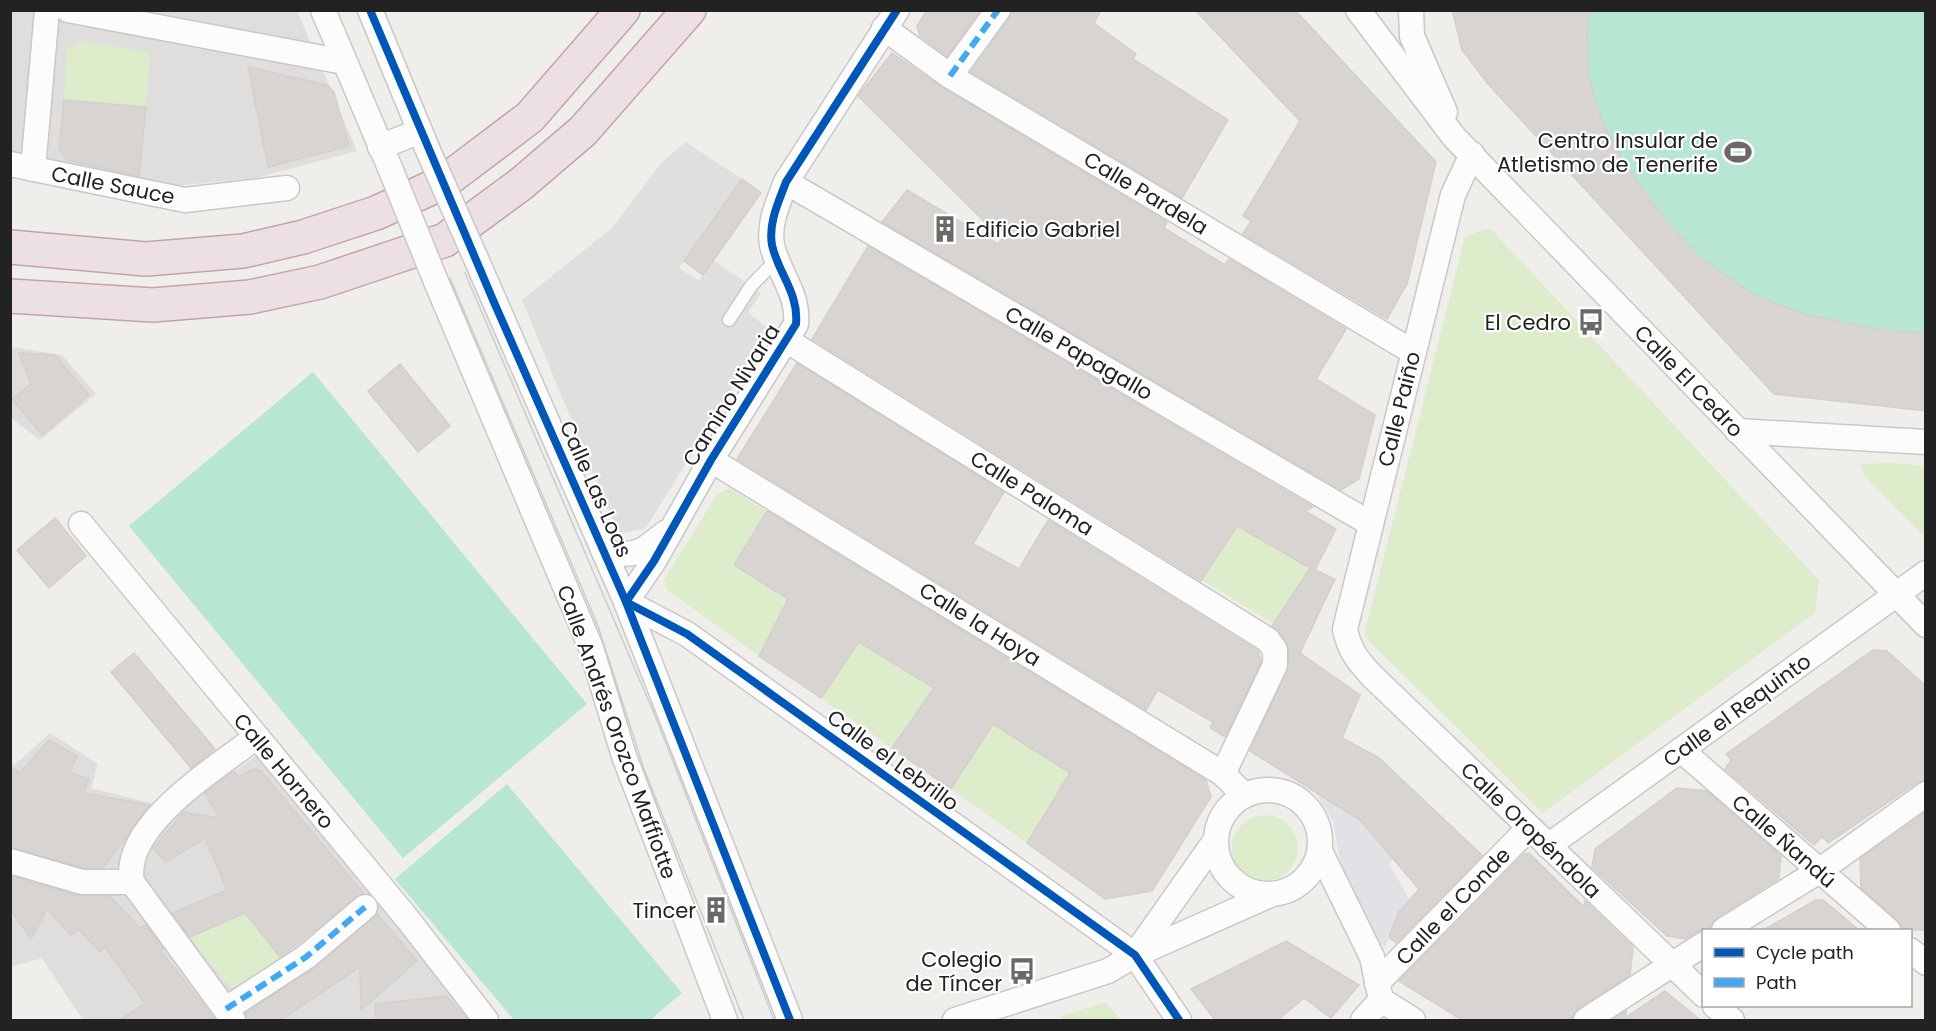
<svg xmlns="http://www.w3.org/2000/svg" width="1936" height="1031" viewBox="0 0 1936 1031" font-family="Poppins,sans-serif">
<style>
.residential{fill:#dfdedc}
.grass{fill:#ddeccb}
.pitch{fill:#b7e6d2}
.parking{fill:#e0dfde}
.plaza{fill:#e2e1e5}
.building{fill:#d7d4d2;stroke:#d3d0cc;stroke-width:1.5}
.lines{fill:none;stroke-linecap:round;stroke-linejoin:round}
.lane-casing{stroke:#c9c8c7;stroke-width:15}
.street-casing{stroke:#c9c8c7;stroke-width:27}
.highway-casing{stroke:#c5a2ac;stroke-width:36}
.lane{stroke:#fdfcfc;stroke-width:12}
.street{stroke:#fdfcfc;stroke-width:24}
.highway{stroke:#ece0e2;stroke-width:33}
.tram{stroke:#ccc;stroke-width:1.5}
.street-bridge-casing{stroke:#c9c8c7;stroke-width:27;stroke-linecap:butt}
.street-bridge{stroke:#fdfcfc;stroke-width:24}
.quiet{stroke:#3fa9f5;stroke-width:6;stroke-dasharray:12 6;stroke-linecap:butt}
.cycleway-casing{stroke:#fff;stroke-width:11}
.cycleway{stroke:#0057b8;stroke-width:8}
.labels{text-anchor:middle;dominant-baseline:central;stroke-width:4.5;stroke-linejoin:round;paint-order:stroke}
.poi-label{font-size:21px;fill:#222;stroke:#fff;text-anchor:end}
.street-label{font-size:21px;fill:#222;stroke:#fff}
</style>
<rect width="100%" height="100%" fill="#f0eeeb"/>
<g class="residential">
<path d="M11,10L297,11L357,151L256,178L160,187L11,153Z"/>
<path d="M11,347L62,355L96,394L40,440L11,418Z"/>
<path d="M50,733L98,764L91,788L179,810L259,754L476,1020H83L42,958L11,967L10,764L13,766Z"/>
</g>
<g class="grass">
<path d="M85,41L150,53L146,107L64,100L67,49Z"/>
<path d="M1490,228L1819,580L1815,613L1543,813L1364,636L1465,236Z"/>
<path d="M1893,463L1925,466L1926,533L1922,535L1864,476L1860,464Z"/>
<path d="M730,488L766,511L734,565L773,589L806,535L840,555L807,610L788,599L759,656L666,589L664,580L717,494Z"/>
<path d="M1237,526L1312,569L1274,624L1202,580Z"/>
<path d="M859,642L934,688L892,748L821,698Z"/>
<path d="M993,724L1070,773L1027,843L951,789Z"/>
<circle cx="1265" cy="848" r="33"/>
<path d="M245,913L283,962L235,993L189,937Z"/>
<path d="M1106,1002L1120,1020H1063L1061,1016Z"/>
</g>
<g class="pitch">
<path d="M1454,10L1925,11V411L1774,394L1488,84L1462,50L1453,16Z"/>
<path d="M313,372L587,704L403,858L129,526Z"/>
<path d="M507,784L682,993L650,1020H514L395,879Z"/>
</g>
<path class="parking" d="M686,142L742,179L679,268L699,281L713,260L761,293L748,313L770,329L645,529L618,533L522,300L612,228L662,162Z"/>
<path class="plaza" d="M1315,791L1370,827L1368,830L1393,859L1389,864L1410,900L1399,912L1385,947L1378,940L1359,910L1340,860L1333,821Z"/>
<g class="building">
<path d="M927,10H980L947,56L920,36L917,26Z"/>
<path d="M1012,10H1101L1094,23L1136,54L1133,59L1228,120L1182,198L971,72L1010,18Z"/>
<path d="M1195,10H1295L1436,162L1407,284L1387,319L1243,234L1251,221L1243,216L1300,121Z"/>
<path d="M1452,10H1591L1587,29L1588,72L1601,120L1624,161L1656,208L1699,257L1758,297L1807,315L1881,330L1926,334V411L1774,394L1488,84L1462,50Z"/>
<path d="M892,53L943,88L1167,222L1164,228L1225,265L1229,259L1346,329L1316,379L1375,415L1359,479L1341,490L882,222L907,190L998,244L1002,239L858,96Z"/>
<path d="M248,67L327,85L334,92L349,146L268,167Z"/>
<path d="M64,100L146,107L139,176L67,160L59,149Z"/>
<path d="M742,179L761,193L703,275L684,261Z"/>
<path d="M868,246L1313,507L1305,511L1336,529L1315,570L1335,579L1300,653L1360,695L1342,738L1378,757L1482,855L1396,943L1389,937L1399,912L1419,889L1360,820L1250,751L1289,665L1287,642L1272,626L1310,568L1237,526L1201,581L812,339Z"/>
<path d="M19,353L55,355L89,395L42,435L12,399L31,384Z"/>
<path d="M797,363L1004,492L973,544L1019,569L1048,520L1258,651L1261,662L1225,737L1210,728L1213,722L1158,690L1146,710L737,459Z"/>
<path d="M400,364L450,426L418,452L368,391Z"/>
<path d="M767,511L1206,780L1211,797L1152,891L1105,899L1027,843L1070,773L993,724L951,789L892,748L934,688L859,642L821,698L759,656L788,599L734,565Z"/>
<path d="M55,518L86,556L49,588L17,550Z"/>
<path d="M1873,650L1887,651L1926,686V780L1918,782L1828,843L1822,837L1814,845L1725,769L1731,760L1726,754Z"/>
<path d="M134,653L215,749L191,768L111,672Z"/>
<path d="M49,740L77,756L70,772L89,779L84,793L150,805L103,868H84L10,847V767L20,773Z"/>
<path d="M253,769L261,771L363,893L280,957L245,913L190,937L172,913L227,890L205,838L166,862L153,848L184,812L219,818L205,793L234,771L238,777Z"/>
<path d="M1677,788L1707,791L1781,856L1779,878L1775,881L1716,918L1710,930L1697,932L1685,939L1667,936L1592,867L1595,849Z"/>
<path d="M1926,812V930H1902L1897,919L1861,888L1860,859Z"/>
<path d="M1529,853L1584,907L1585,901L1633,947L1630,975L1578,1008L1572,1020H1462L1399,981L1524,854Z"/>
<path d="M10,876L78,896H110L140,928L146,925L163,949L160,950L215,1020H120L145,1003L105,947L100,952L78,929L71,935L47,909L31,939L10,909Z"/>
<path d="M1816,900H1823L1859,930H1763Z"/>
<path d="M377,914L417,961L361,1010L360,967L281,1020H247L245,1013L315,968Z"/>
<path d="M1286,941L1359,985L1331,1018L1304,998L1278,1020H1215L1191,989Z"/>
<path d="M1665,991L1700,1020H1612L1626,1011V1017Z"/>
<path d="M446,996L468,1020H376L375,1004Z"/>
</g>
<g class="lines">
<defs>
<path id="lane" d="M729,320L751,286L778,258"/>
<g id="street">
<path d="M68,10L344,62"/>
<path d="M323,10L390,168"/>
<path d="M370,10L427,148"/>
<path d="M897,10L786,182C779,201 768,223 772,245C778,273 799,293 796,324L711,460L654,561L626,602L687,634L1135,955L1179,1020"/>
<path d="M1358,10L1454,137L1926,625"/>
<path d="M1411,10L1412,36L1445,112"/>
<path d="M884,28L950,76L1413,352"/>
<path d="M950,76L998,10"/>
<path d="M380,147L420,131"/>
<path d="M1472,154L1453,195L1345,629C1349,650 1358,661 1372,676L1704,995"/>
<path d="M10,164L185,200L287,188"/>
<path d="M33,169L47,10"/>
<path d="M786,182L1371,524"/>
<path d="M477,261L626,602L790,1020"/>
<path d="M435,279L591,648L624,756L725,1020"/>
<path d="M786,340L1268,640L1275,650V665L1223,774"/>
<path d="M1737,431L1926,442"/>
<path d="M711,460L1223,774L1244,795"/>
<path d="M81,524L406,917L486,1020"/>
<path d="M604,552C636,557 641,553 665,533"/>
<path d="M1681,750L1888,930"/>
<circle cx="1268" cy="842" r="52"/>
<path d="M1548,846L1926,573"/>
<path d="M1320,851L1372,957L1381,1000"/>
<path d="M10,861L82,882H132"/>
<path d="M1724,930L1819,871L1926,794"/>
<path d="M1910,950L1926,963"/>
<path d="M1136,953L1215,841"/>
<path d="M1377,983L1529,828"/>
<path d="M1381,1000L1413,1020"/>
<path d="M1715,1006L1732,1020"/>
<path d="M226,1009L306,957L365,907"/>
<path d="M233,1020L132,882C121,825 217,768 256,737"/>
<path d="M955,1020L1108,971L1135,955L1270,895"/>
<path d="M1363,1020L1381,1000"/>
<path d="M1586,1020L1704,944"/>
</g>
<g id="highway">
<path d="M10,247L146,259L243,251L303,237L376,213L444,182L530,117L623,10"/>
<path d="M10,296L153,305L250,297L320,282L445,240L521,184L583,131L689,10"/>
</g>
</defs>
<use href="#lane" class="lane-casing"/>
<use href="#street" class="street-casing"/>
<use href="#highway" class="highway-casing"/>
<use href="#lane" class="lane"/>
<use href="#street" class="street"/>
<use href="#highway" class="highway"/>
<g class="tram">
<path d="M465,273L656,718L774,1020"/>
<path d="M450,278L598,626L644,769L744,1020"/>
</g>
<defs>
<g id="street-bridge">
<path d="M427,148L477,261"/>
<path d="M390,168L435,279"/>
</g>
</defs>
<use href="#street-bridge" class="street-bridge-casing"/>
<use href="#street-bridge" class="street-bridge"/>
<g class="quiet">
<path d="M950,76L998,10"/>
<path d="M226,1009L306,957L365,907"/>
</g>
<defs>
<g id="cycleway">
<path d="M370,10L493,300L626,602L790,1020"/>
<path d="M897,10L786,182C779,201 768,223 772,245C778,273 799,293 796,324L711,460L654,561L626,602L687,634L1135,955L1179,1020"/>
</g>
</defs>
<use href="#cycleway" class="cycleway-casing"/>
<use href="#cycleway" class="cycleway"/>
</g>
<defs>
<symbol id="stadium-bare" viewBox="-9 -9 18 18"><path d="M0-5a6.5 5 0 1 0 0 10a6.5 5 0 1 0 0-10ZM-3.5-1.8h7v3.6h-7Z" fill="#6a6968" stroke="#fff" stroke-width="2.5" paint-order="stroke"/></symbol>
<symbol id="building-bare" viewBox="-9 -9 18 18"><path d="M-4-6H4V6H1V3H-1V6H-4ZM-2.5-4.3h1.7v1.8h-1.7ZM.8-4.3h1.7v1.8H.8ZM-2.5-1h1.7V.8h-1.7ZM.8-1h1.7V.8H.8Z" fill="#6a6968" stroke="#fff" stroke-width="2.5" paint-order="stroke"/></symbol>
<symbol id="bus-bare" viewBox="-9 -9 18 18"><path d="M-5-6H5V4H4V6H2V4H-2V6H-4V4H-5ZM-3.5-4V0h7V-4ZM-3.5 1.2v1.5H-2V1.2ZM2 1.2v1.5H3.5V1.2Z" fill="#6a6968" stroke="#fff" stroke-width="2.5" paint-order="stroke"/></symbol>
</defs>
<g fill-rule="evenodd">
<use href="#stadium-bare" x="1719" y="133" width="38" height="38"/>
<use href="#building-bare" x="926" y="210" width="38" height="38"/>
<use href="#bus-bare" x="1572" y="303" width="38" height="38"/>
<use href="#building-bare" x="697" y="891" width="38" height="38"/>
<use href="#bus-bare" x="1003" y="952" width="38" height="38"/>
</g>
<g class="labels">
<g class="poi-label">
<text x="1718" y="140">Centro Insular de<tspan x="1718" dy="24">Atletismo de Tenerife</tspan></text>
<text x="965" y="229" text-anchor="start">Edificio Gabriel</text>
<text x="1571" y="322">El Cedro</text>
<text x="696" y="910">Tincer</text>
<text x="1002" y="959">Colegio<tspan x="1002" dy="24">de Tíncer</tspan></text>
</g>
<g class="street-label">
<text transform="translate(113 185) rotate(11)">Calle Sauce</text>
<text transform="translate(1146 193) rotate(31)">Calle Pardela</text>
<text transform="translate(1079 353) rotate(30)">Calle Papagallo</text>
<text transform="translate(1689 381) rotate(46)">Calle El Cedro</text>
<text transform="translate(731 395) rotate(-58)">Camino Nivaria</text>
<text transform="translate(1399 409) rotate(-76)">Calle Paiño</text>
<text transform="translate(596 489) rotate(66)">Calle Las Loas</text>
<text transform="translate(1032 493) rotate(32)">Calle Paloma</text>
<text transform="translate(980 624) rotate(32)">Calle la Hoya</text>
<text transform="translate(1737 710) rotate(-36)">Calle el Requinto</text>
<text transform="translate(617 732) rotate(70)">Calle Andrés Orozco Maffiotte</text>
<text transform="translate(893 760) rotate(36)">Calle el Lebrillo</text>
<text transform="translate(284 771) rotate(50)">Calle Hornero</text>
<text transform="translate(1531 830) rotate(44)">Calle Oropéndola</text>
<text transform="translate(1784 841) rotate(41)">Calle Ñandú</text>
<text transform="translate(1453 906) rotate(-46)">Calle el Conde</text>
</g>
</g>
<rect width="1936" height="1031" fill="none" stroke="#222222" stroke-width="24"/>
<rect x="1702" y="929" width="210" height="78" fill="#ffffff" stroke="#a7a7a7" stroke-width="1.5"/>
<rect x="1714" y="948" width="30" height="9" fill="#0057b8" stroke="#a7a7a7" stroke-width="1.5"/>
<text x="1756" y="959" font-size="18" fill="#222222">Cycle path</text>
<rect x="1714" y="978" width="30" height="9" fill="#3fa9f5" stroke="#a7a7a7" stroke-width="1.5"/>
<text x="1756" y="989" font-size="18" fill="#222222">Path</text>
</svg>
